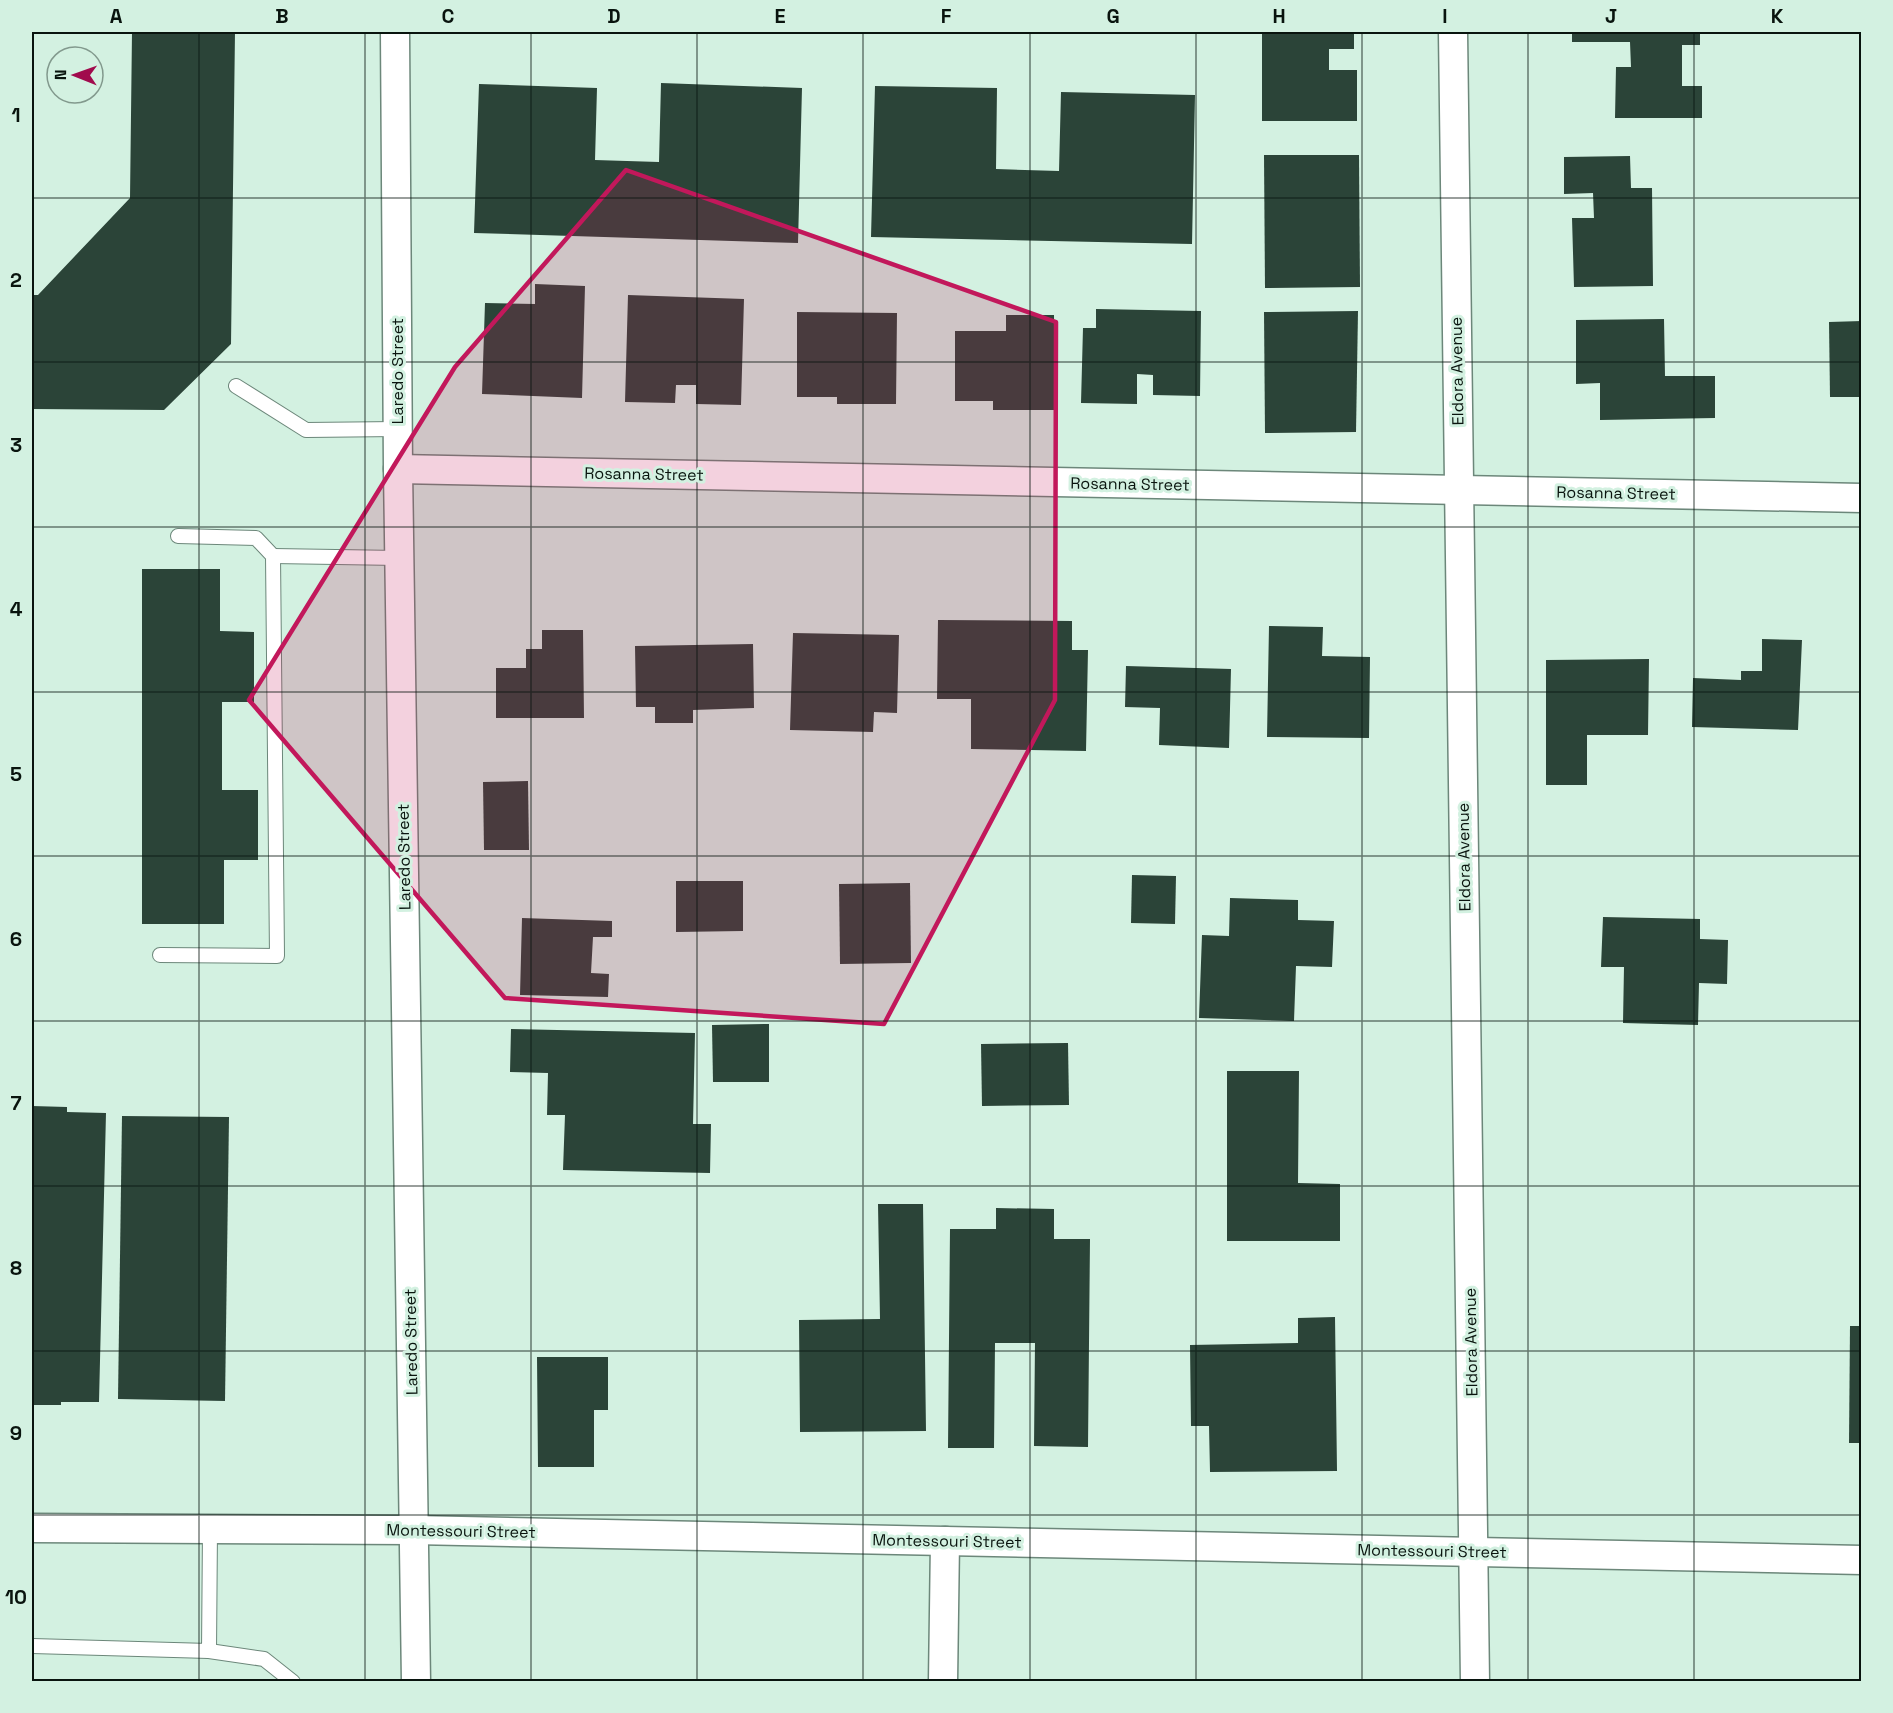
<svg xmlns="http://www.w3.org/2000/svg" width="1893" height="1713" viewBox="0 0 1893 1713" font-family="'Space Grotesk',sans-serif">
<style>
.building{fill:#2b4438}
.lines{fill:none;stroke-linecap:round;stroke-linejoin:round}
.service-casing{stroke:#6c877a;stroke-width:16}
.minor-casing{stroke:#6c877a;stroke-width:31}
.service{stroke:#fff;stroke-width:14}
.minor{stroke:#fff;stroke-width:28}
.marked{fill:#c2185b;fill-opacity:0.2;stroke:#c2185b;stroke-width:4.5;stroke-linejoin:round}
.grid{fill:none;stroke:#09140e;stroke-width:1.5;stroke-opacity:0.55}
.labels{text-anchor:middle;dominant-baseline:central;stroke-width:6;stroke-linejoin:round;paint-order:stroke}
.street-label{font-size:16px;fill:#09140e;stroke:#d3f1e1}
.neatline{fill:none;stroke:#09140e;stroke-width:2}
.grid-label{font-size:20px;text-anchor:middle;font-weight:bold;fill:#09140e}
</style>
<rect width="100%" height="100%" fill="#d3f1e1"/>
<g class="building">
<path d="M132,32H235L231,344L164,410L32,409V295H38L130,198Z"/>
<path d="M1262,32H1354V49H1329V70H1357V121H1262Z"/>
<path d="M1572,32H1700V45H1682V86H1702V118H1615L1616,67H1631L1630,42H1572Z"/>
<path d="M661,83L802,88L798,243L474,233L479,84L597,88L595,160L659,162Z"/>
<path d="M875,86L997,88L996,169L1059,171L1061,92L1195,95L1192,244L871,237Z"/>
<path d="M1264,155H1359L1360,287L1265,288Z"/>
<path d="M1630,156L1631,188H1652L1653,286L1574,287L1572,218H1594L1593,193L1564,194V157Z"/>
<path d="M535,284L585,286L582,398L482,394L485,303L535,304Z"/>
<path d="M628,295L744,299L741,405L696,404V385H676L675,403L625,402Z"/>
<path d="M1096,309L1201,311L1200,396L1153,395V375L1137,374V404L1081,403L1083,328H1096Z"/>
<path d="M1358,311L1356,432L1265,433L1264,312Z"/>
<path d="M797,312L897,313L896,404H837V397H797Z"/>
<path d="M1006,315H1054L1055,410H993V401H955V331H1006Z"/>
<path d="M1664,319L1665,376H1715V418L1600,420V383L1576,384V320Z"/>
<path d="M1862,321V397H1830L1829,322Z"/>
<path d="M142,569H220V631L254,632V702H222V790H258V860H224V924H142Z"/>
<path d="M938,620L1072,621V650H1088L1086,751L971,749V699H937Z"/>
<path d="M1269,626L1323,627L1322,656L1370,657L1369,738L1267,737Z"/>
<path d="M542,630H583L584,718H496V668H526V649H542Z"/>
<path d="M793,633L899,635L897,713L874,712L873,732L790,730Z"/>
<path d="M1762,639L1802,640L1798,730L1692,727L1693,678L1741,680V671H1762Z"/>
<path d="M753,644L754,708L693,710V723H655V707H636L635,646Z"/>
<path d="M1649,659L1648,735H1587V785H1546V660Z"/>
<path d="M1126,666L1231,669L1229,748L1159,745L1160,708L1125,707Z"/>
<path d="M528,781L529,850H484L483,782Z"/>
<path d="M1132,875L1176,876L1175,924L1131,923Z"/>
<path d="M676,881H743V931L676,932Z"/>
<path d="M910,883L911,963L840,964L839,884Z"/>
<path d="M1230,898L1298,900V920L1334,921L1332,967L1296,966L1294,1021L1199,1018L1202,935L1229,936Z"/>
<path d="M1603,917L1700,919V939L1728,940L1727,984L1699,983L1698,1025L1623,1023L1624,967H1601Z"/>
<path d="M522,918L612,921V937H593L591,973L609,974L608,997L520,995Z"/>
<path d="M769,1024V1082H713L712,1025Z"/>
<path d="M511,1029L695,1033L693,1124H711L710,1173L563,1170L565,1115H547L548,1073L510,1072Z"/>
<path d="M1068,1043L1069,1105L982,1106L981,1044Z"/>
<path d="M1227,1071H1299L1298,1183L1340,1184V1241H1227Z"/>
<path d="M32,1106L67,1107V1112L106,1113L99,1402H61V1405H32Z"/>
<path d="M122,1116L229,1117L225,1401L118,1399Z"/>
<path d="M878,1204H923L926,1431L800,1432L799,1320L880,1319Z"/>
<path d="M996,1208L1054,1209V1239H1090L1088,1447L1034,1446L1035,1343H995L994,1448H948L950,1229H996Z"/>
<path d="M1335,1317L1337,1471L1210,1472L1209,1426H1191L1190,1345L1298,1343V1318Z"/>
<path d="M1850,1326H1862V1443H1849Z"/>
<path d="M537,1357H608V1410H594V1467H538Z"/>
</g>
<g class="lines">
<defs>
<g id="service">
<path d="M236,386L306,430L397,429"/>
<path d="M273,556L399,558"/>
<path d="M160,955L277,956L273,556L256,538L178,536"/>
<path d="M32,1646L209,1651L210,1529"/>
<path d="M209,1651L264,1659L293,1682"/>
</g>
<g id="minor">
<path d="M395,32L398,469L416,1682"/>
<path d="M1453,32L1475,1682"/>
<path d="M398,469L1862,498"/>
<path d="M32,1528L413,1530L1862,1560"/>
<path d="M943,1682L945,1541"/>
</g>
</defs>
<use href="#service" class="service-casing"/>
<use href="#minor" class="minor-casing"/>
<use href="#service" class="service"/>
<use href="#minor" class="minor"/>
</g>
<path class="marked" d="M626,170L1056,322L1055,700L884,1024L505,998L249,700L455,367Z"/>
<path class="grid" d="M199,32V1682M365,32V1682M531,32V1682M697,32V1682M863,32V1682M1030,32V1682M1196,32V1682M1362,32V1682M1528,32V1682M1694,32V1682M32,198H1862M32,362H1862M32,527H1862M32,692H1862M32,856H1862M32,1021H1862M32,1186H1862M32,1351H1862M32,1515H1862"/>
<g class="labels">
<g class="street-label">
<text transform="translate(397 371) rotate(-90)">Laredo Street</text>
<text transform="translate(1457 371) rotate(-91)">Eldora Avenue</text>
<text transform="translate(644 474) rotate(1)">Rosanna Street</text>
<text transform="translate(1130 484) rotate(1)">Rosanna Street</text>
<text transform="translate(1616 493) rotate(1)">Rosanna Street</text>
<text transform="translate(404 857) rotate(-91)">Laredo Street</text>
<text transform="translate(1464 857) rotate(-91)">Eldora Avenue</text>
<text transform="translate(411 1342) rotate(-91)">Laredo Street</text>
<text transform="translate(1471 1342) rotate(-91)">Eldora Avenue</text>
<text transform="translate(461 1531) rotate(1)">Montessouri Street</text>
<text transform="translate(947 1541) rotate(1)">Montessouri Street</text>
<text transform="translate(1432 1551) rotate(1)">Montessouri Street</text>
</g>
</g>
<rect width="1893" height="1713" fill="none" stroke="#d3f1e1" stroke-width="66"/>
<g transform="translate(75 75) rotate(271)"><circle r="28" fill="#d3f1e1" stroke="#82998d" stroke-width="1.5"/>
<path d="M0-4.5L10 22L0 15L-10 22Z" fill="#a10b4d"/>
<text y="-9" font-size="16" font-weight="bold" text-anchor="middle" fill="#09140e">N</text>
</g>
<rect x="33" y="33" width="1827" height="1647" class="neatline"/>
<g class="grid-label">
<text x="116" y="23">A</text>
<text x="282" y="23">B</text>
<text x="448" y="23">C</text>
<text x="614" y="23">D</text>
<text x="780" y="23">E</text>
<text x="946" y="23">F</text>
<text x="1113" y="23">G</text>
<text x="1279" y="23">H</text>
<text x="1445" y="23">I</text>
<text x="1611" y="23">J</text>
<text x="1777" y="23">K</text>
<text x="16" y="122">1</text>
<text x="16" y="287">2</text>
<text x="16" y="452">3</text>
<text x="16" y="616">4</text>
<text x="16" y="781">5</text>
<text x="16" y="946">6</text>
<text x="16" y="1110">7</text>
<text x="16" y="1275">8</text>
<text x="16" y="1440">9</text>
<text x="16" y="1604">10</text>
</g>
</svg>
